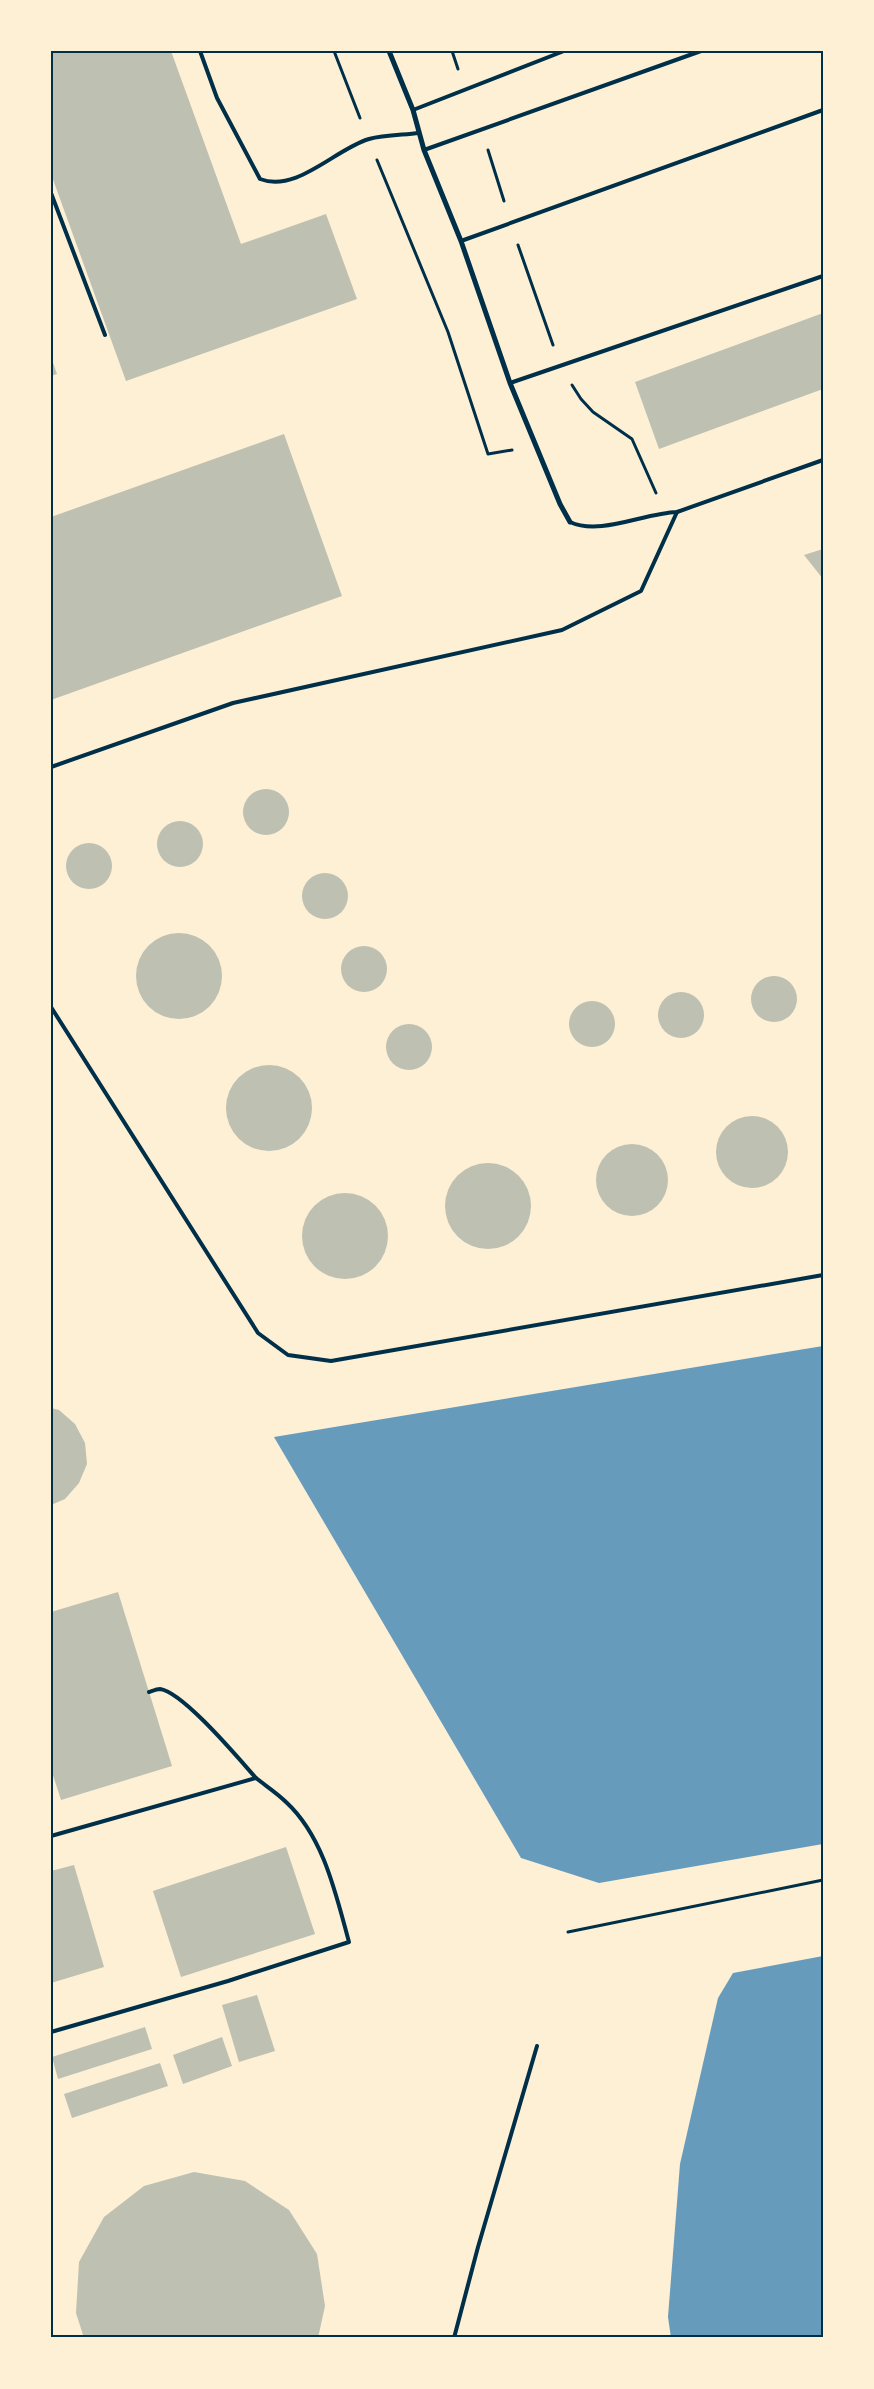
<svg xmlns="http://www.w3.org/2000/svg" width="874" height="2389" viewBox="0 0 874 2389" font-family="Mulish,sans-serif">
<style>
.water{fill:#669bbc}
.building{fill:#bec0b2}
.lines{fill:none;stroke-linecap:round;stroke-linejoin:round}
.path{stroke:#003049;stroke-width:3}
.service{stroke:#003049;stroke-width:4}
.minor{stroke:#003049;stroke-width:5}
.neatline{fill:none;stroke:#003049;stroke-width:2}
</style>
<rect width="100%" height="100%" fill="#fdf0d5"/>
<g class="water">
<path d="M823,1346V1844L599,1883L521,1858L274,1437Z"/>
<path d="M823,1956V2338H671L668,2317L680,2164L718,1998L733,1973Z"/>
</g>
<g class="building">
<path d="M51,51H171L241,244L326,214L357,299L126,381L51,174Z"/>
<path d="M823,313V389L659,449L635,382Z"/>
<path d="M51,357L57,374L51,376Z"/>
<path d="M284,434L342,596L51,700V517Z"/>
<path d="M823,549V579L804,555Z"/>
<circle cx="266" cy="812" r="23"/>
<circle cx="180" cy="844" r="23"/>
<circle cx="89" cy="866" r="23"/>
<circle cx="325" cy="896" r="23"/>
<circle cx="179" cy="976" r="43"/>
<circle cx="364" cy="969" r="23"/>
<circle cx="774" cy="999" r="23"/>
<circle cx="681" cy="1015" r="23"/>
<circle cx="592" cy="1024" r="23"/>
<circle cx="409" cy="1047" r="23"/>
<circle cx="269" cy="1108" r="43"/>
<circle cx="752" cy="1152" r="36"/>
<circle cx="632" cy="1180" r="36"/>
<circle cx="488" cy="1206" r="43"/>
<circle cx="345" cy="1236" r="43"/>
<path d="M51,1408L59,1410L75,1424L85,1443L87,1464L79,1483L65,1499L51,1505Z"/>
<path d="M118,1592L172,1766L61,1800L51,1769V1612Z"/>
<path d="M286,1847L315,1934L181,1977L153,1891Z"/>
<path d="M74,1865L104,1967L51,1983V1871Z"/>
<path d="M257,1995L275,2051L239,2062L222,2005Z"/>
<path d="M145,2027L152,2049L58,2079L52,2057Z"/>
<path d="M222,2037L232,2066L183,2084L173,2055Z"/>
<path d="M160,2063L168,2086L72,2118L64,2094Z"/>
<path d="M194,2172L245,2181L289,2210L317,2254L325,2306L318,2338H84L76,2313L79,2262L104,2217L144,2186Z"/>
</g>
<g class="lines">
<g class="path">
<path d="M334,51L360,118"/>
<path d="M452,51L458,69"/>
<path d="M488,150L504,201"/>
<path d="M377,160L448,332L488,454L512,450"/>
<path d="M518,245L553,345"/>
<path d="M572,385L581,399L593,412L632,439L656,493"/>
<path d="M568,1932L823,1880"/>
</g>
<g class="service">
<path d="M200,51L217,98L260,179C297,193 335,149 369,139C384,135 403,135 419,133"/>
<path d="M413,110L564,51"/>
<path d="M424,150L701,51"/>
<path d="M51,193L105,335"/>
<path d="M461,241L823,110"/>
<path d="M510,383L823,276"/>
<path d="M570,522C600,536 644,513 677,512L823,460"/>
<path d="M51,767L233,703L562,630L641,591L677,512"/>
<path d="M51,1007L258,1333L288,1355L331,1361L823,1275"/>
<path d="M149,1692C152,1691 157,1689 160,1689C183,1692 239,1759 256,1778"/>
<path d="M51,1836L256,1778C266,1786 277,1793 286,1802C324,1837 336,1895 349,1942L228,1981L51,2032"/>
<path d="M454,2338L478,2247L537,2046"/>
</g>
<path class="minor" d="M389,51L413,110L424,150L461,241L510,383L560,504L570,522"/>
</g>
<rect width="874" height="2389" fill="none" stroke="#fdf0d5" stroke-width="105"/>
<rect x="52" y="52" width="770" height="2284" class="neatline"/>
</svg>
